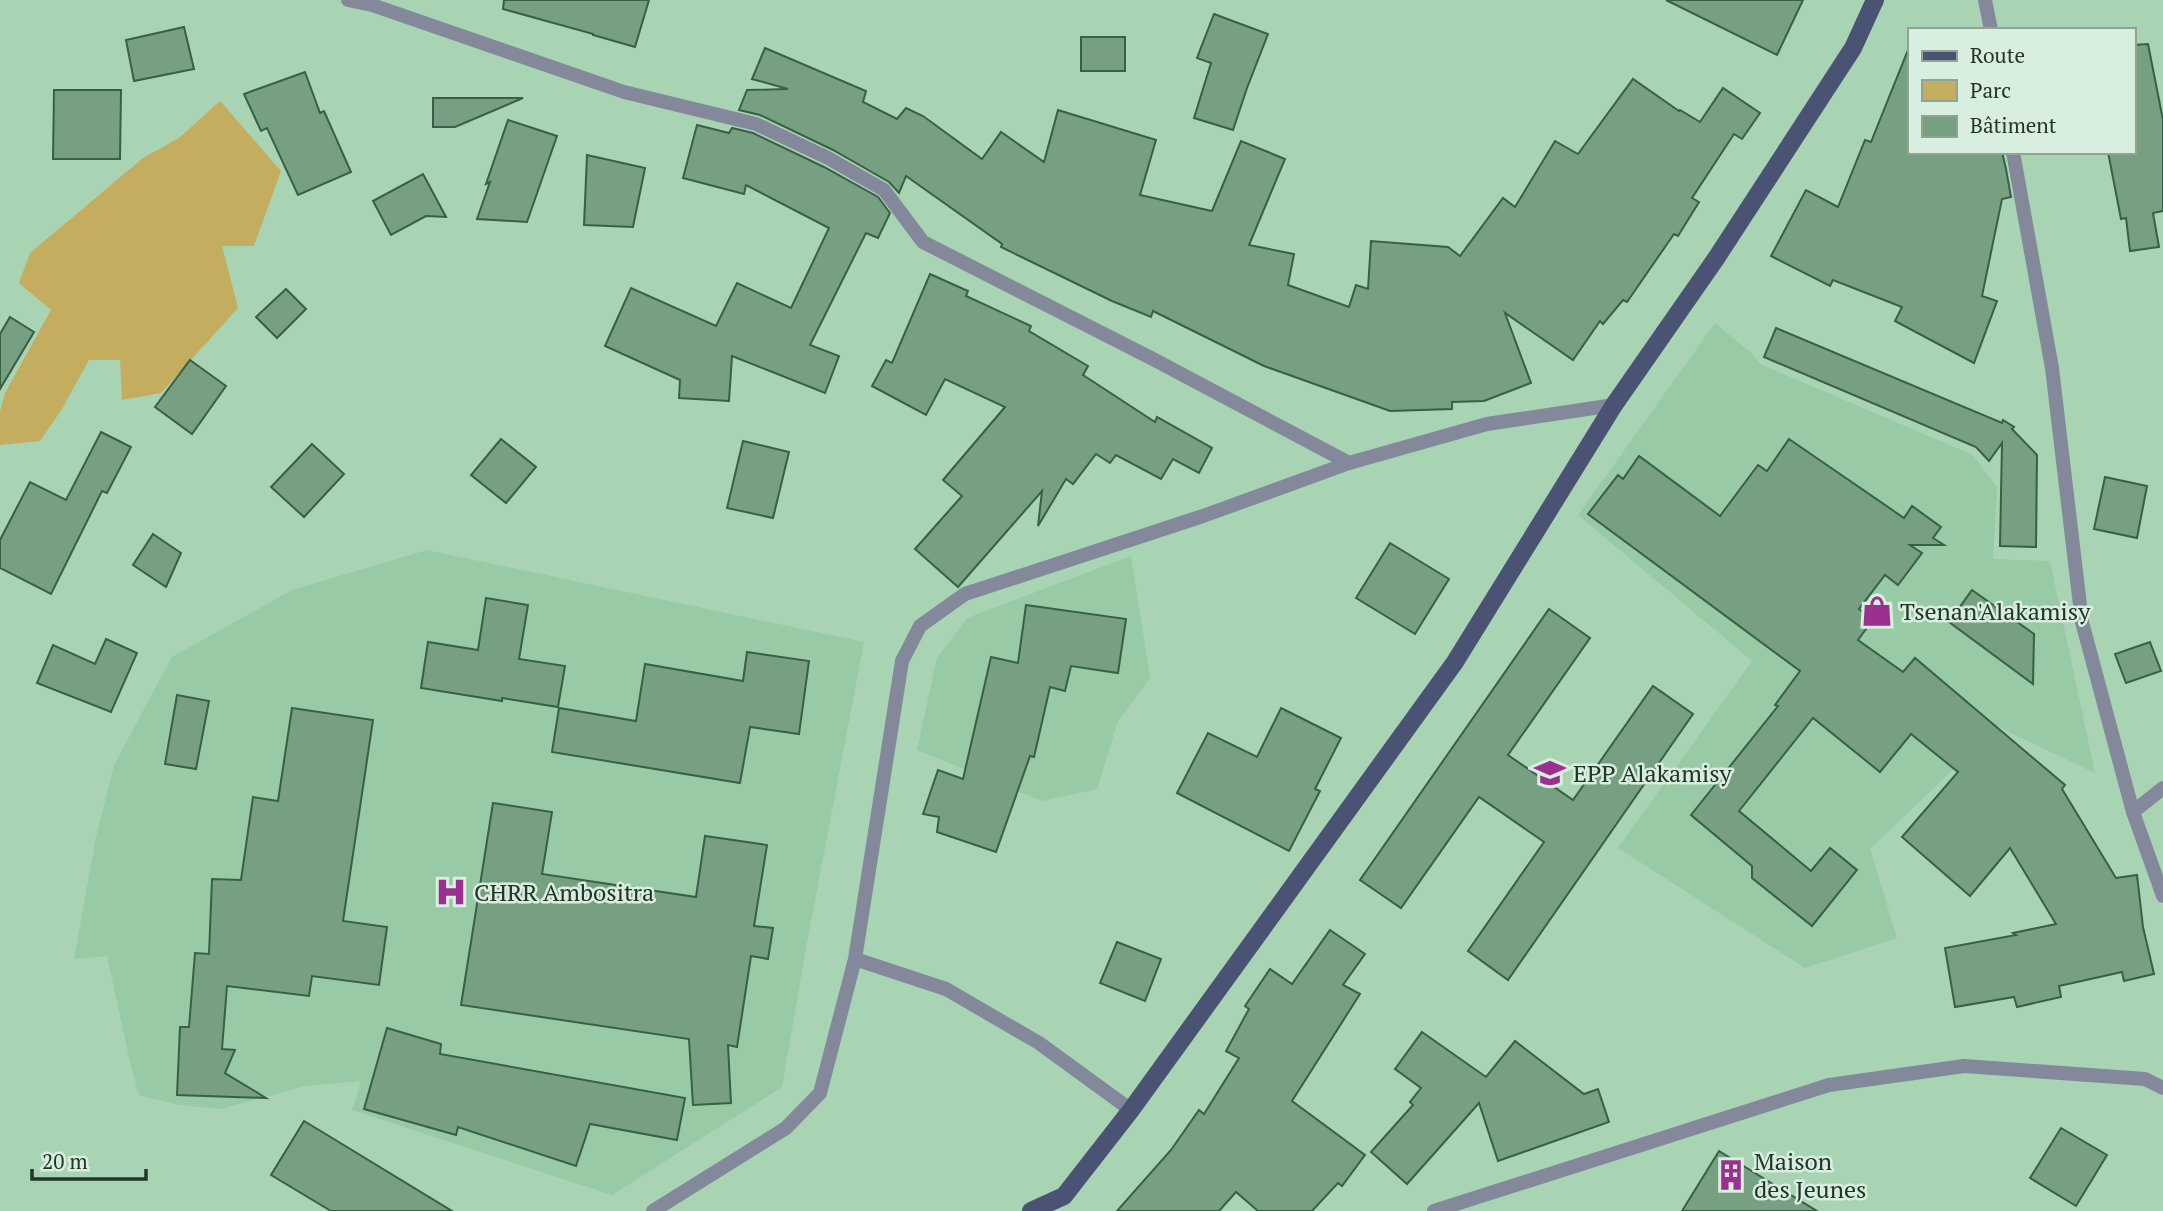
<svg xmlns="http://www.w3.org/2000/svg" width="2163" height="1211" viewBox="0 0 2163 1211" font-family="'PT Serif',serif">
<style>
.built{fill:#97caa5}
.green{fill:#c4ad5f}
.building{fill:#76a081;stroke:#386044;stroke-width:2}
.lines{fill:none;stroke-linecap:round;stroke-linejoin:round}
.minor{stroke:#83889b;stroke-width:14}
.primary{stroke:#4b5374;stroke-width:18}
.labels{text-anchor:middle;dominant-baseline:central;stroke-width:5;stroke-linejoin:round;paint-order:stroke}
.poi-label{font-size:24px;fill:#243529;stroke:#d8eede;text-anchor:start}
</style>
<rect width="100%" height="100%" fill="#a8d4b4"/>
<g class="built">
<path d="M1715,323L1750,352L1762,365L1973,455L1997,487L1993,559L2050,561L2095,773L1998,727L1870,849L1897,938L1805,968L1618,848L1752,661L1578,515Z"/>
<path d="M427,550L864,642L806,948L782,1087L612,1195L352,1110L361,1081L305,1086L221,1109L179,1105L139,1095L130,1062L107,956L74,959L96,837L114,765L172,657L292,590Z"/>
<path d="M1131,556L1150,678L1118,721L1097,789L1042,801L917,750L937,658L967,618Z"/>
</g>
<path class="green" d="M220,101L281,171L254,246H222L238,308L161,393L122,400L120,360H89L62,409L40,441L0,445V411L5,393L51,310L19,283L30,253L143,158L179,138Z"/>
<g class="building">
<path d="M504,0H649L635,47L593,35V33V34L503,9Z"/>
<path d="M1666,0H1803L1777,55Z"/>
<path d="M1214,14L1268,34L1247,88L1233,130L1194,118L1211,63L1197,58Z"/>
<path d="M184,27L194,69L134,81L126,40Z"/>
<rect x="1081" y="37" width="44" height="34"/>
<path d="M2148,44L2163,120V211L2153,213L2159,247L2130,251L2126,218L2121,219L2108,152H2133V45Z"/>
<path d="M765,48L866,91L863,102L897,119L906,108L923,116L982,159L1001,132L1044,162L1058,110L1156,140L1140,195L1212,211L1241,141L1285,159L1249,245L1294,254L1288,285L1349,307L1356,285L1368,289L1371,241L1448,247L1460,256L1503,198L1515,207L1555,141L1578,154L1633,79L1679,111L1680,110L1700,122L1723,88L1760,113L1742,139L1734,134L1692,198L1699,202L1678,236L1674,234L1627,302L1623,300L1603,324L1600,321L1573,360L1505,313L1531,383L1484,401L1452,402V409L1390,411L1264,366L1153,311L1151,317L1112,301L1001,247L1002,244L906,176L899,193L889,182L833,150L760,115L739,110L747,90L788,89L752,79Z"/>
<path d="M1908,50H1909V152H2002L2006,169L2011,197L2002,199L1982,296L1997,301L1974,363L1895,321L1902,307L1833,280L1830,286L1771,256L1806,190L1838,207L1865,140L1871,142Z"/>
<path d="M305,72L320,113L324,111L351,172L298,195L267,128L261,131L244,94Z"/>
<path d="M54,90H121L120,159H53Z"/>
<path d="M433,98H523L455,127H433Z"/>
<path d="M508,120L557,136L527,222L477,219L490,182L486,184Z"/>
<path d="M697,125L729,133L732,128L753,133L824,167L878,197L890,213L878,238L866,233L810,345L839,356L825,393L732,356L729,401L679,398L680,380L605,346L631,288L716,326L737,283L791,308L829,228L746,185L744,194L683,178Z"/>
<path d="M587,155L645,168L633,227L584,225Z"/>
<path d="M423,174L446,217L426,216L391,235L373,201Z"/>
<path d="M930,274L968,291L966,296L1031,326L1029,331L1088,366L1083,375L1155,422L1157,417L1212,448L1199,473L1173,459L1161,479L1116,455L1110,463L1096,454L1073,484L1066,479L1038,526L1042,491L958,587L915,549L962,496L943,480L1005,407L945,379L926,415L872,386L886,360L892,363Z"/>
<path d="M286,289L306,309L277,338L256,317Z"/>
<path d="M10,317L34,332L0,389V334Z"/>
<path d="M1776,328L2002,423L2003,420L2014,427L2012,429L2037,455L2036,547L2000,546L2002,443L1989,461L1976,447L1764,357Z"/>
<path d="M190,360L226,386L192,434L155,407Z"/>
<path d="M101,432L131,447L107,493L102,491L51,594L0,568V540L30,482L66,500Z"/>
<path d="M501,439L536,467L506,503L471,475Z"/>
<path d="M1789,439L1904,518L1912,506L1941,527L1933,538L1944,545H1910L1922,553L1898,585L1885,575L1859,609L1872,621L1858,640L1903,672L1915,658L2065,785L2062,789L2116,878L2137,875L2143,927L2154,974L2124,981L2122,972L2059,986L2061,997L2017,1007L2014,997L1955,1007L1945,948L2016,935L2013,933L2056,924L2010,848L1970,896L1902,837L1958,772L1911,734L1880,772L1813,718L1739,811L1811,871L1830,848L1857,870L1812,926L1752,878V866L1691,815L1778,706L1775,705L1800,671L1588,514L1618,475L1623,479L1639,456L1720,516L1758,465L1767,471Z"/>
<path d="M743,441L789,452L773,518L727,508Z"/>
<path d="M312,444L344,474L304,517L271,487Z"/>
<path d="M2105,477L2147,486L2137,538L2094,529Z"/>
<path d="M153,534L181,553L166,587L133,565Z"/>
<path d="M1390,543L1449,579L1415,634L1356,598Z"/>
<path d="M1972,590L2034,634L2033,684L1949,622Z"/>
<path d="M486,598L528,605L519,659L565,666L558,707L502,698V701L421,688L428,642L478,650Z"/>
<path d="M1026,605L1126,619L1118,673L1071,666L1065,691L1050,687L1034,757L1030,756L996,852L937,832L939,817L923,814L938,770L963,779L991,657L1018,663Z"/>
<path d="M1549,609L1590,638L1508,755L1573,800L1653,686L1693,714L1508,980L1468,951L1544,842L1479,797L1401,908L1360,880Z"/>
<path d="M106,639L137,653L111,712L37,683L53,645L95,664Z"/>
<path d="M2150,642L2161,671L2126,683L2115,654Z"/>
<path d="M747,652L809,661L799,734L750,727L740,783L552,752L559,708L636,721L645,664L743,681Z"/>
<path d="M177,695L209,701L196,769L165,764Z"/>
<path d="M292,708L373,720L343,921L387,927L379,985L312,976L309,996L227,986L222,1049L235,1050L225,1073L266,1098L177,1095L180,1027H189L195,953L209,954L212,879L241,880L253,797L278,801Z"/>
<path d="M1281,708L1341,738L1315,789L1320,791L1289,851L1177,793L1208,733L1257,757Z"/>
<path d="M493,803L552,812L542,874L696,897L705,836L767,845L754,926L773,928L768,959L751,956L737,1047L728,1045L731,1103L693,1105L689,1039L461,1005Z"/>
<path d="M1330,930L1365,954L1343,985L1360,994L1292,1101L1365,1155L1342,1186L1338,1183L1312,1211H1258L1236,1192L1219,1211H1117L1171,1150L1199,1110L1204,1114L1239,1058L1226,1051L1249,1009L1245,1006L1270,969L1292,984Z"/>
<path d="M1117,942L1161,959L1145,1001L1100,983Z"/>
<path d="M387,1028L441,1044L440,1054L685,1098L677,1140L590,1124L576,1166L458,1127L456,1135L364,1109Z"/>
<path d="M1422,1032L1486,1077L1515,1041L1584,1094L1598,1089L1609,1122L1498,1161L1479,1103L1407,1184L1371,1152L1413,1105L1410,1102L1421,1088L1395,1069Z"/>
<path d="M304,1121L324,1133L452,1211H331L271,1175Z"/>
<path d="M2061,1128L2107,1155L2076,1206L2030,1178Z"/>
<path d="M1719,1151L1817,1211H1682Z"/>
</g>
<g class="lines">
<g class="minor">
<path d="M348,0L372,5L624,92L756,124L828,158L884,190L923,242L1153,359L1349,463"/>
<path d="M1985,0L1991,30"/>
<path d="M2013,152L2052,368L2082,622L2133,812L2163,896"/>
<path d="M2133,812L2163,788"/>
<path d="M855,959L946,989L1039,1043L1131,1110"/>
<path d="M653,1211L786,1128L820,1093L855,959L902,661L920,626L965,594L1203,516L1349,463L1487,424L1614,405"/>
<path d="M1434,1211L1829,1085L1964,1066L2145,1079L2163,1088"/>
</g>
<path class="primary" d="M1031,1211L1064,1196L1131,1110L1455,662L1614,405L1717,257L1853,48L1875,0"/>
</g>
<defs>
<symbol id="shop-bare" viewBox="-9 -9 18 18"><path d="M-5-2.5h2.3a2.7 3.5 0 0 1 5.4 0H5L5.5 6h-11ZM-1.5-2.5h3a1.5 2.3 0 0 0-3 0Z" fill="#9c2f8f" stroke="#d8eede" stroke-width="2.5" paint-order="stroke"/></symbol>
<symbol id="school-bare" viewBox="-9 -9 18 18"><path d="M0-5L7-2L0 1L-7-2ZM-4 1L0 2.5L4 1V4Q0 6-4 4Z" fill="#9c2f8f" stroke="#d8eede" stroke-width="2.5" paint-order="stroke"/></symbol>
<symbol id="hospital-bare" viewBox="-9 -9 18 18"><path d="M-5-5h3v3.5h4V-5h3V5h-3V1.5h-4V5h-3Z" fill="#9c2f8f" stroke="#d8eede" stroke-width="2.5" paint-order="stroke"/></symbol>
<symbol id="building-bare" viewBox="-9 -9 18 18"><path d="M-4-6H4V6H1V3H-1V6H-4ZM-2.5-4.3h1.7v1.8h-1.7ZM.8-4.3h1.7v1.8H.8ZM-2.5-1h1.7V.8h-1.7ZM.8-1h1.7V.8H.8Z" fill="#9c2f8f" stroke="#d8eede" stroke-width="2.5" paint-order="stroke"/></symbol>
</defs>
<g fill-rule="evenodd">
<use href="#shop-bare" x="1855" y="589" width="44" height="44"/>
<use href="#school-bare" x="1528" y="751" width="44" height="44"/>
<use href="#hospital-bare" x="429" y="870" width="44" height="44"/>
<use href="#building-bare" x="1709" y="1153" width="44" height="44"/>
</g>
<g class="labels">
<g class="poi-label">
<text x="1900" y="611">Tsenan'Alakamisy</text>
<text x="1573" y="773">EPP Alakamisy</text>
<text x="474" y="892">CHRR Ambositra</text>
<text x="1754" y="1161">Maison<tspan x="1754" dy="28">des Jeunes</tspan></text>
</g>
</g>
<rect x="1908" y="28" width="228" height="126" fill="#d8eede" stroke="#90a496" stroke-width="2"/>
<rect x="1922" y="51" width="35" height="10" fill="#4b5374" stroke="#90a496" stroke-width="2"/>
<text x="1970" y="63" font-size="21" fill="#243529">Route</text>
<rect x="1922" y="80" width="35" height="21" fill="#c4ad5f" stroke="#90a496" stroke-width="2"/>
<text x="1970" y="98" font-size="21" fill="#243529">Parc</text>
<rect x="1922" y="116" width="35" height="21" fill="#76a081" stroke="#90a496" stroke-width="2"/>
<text x="1970" y="133" font-size="21" fill="#243529">Bâtiment</text>
<path d="M32 1169v10h114v-10" fill="none" stroke="#243529" stroke-width="3.5"/>
<text x="42" y="1169" font-size="21" fill="#243529" stroke="#d8eede" stroke-width="5" paint-order="stroke">20 m</text>
</svg>
